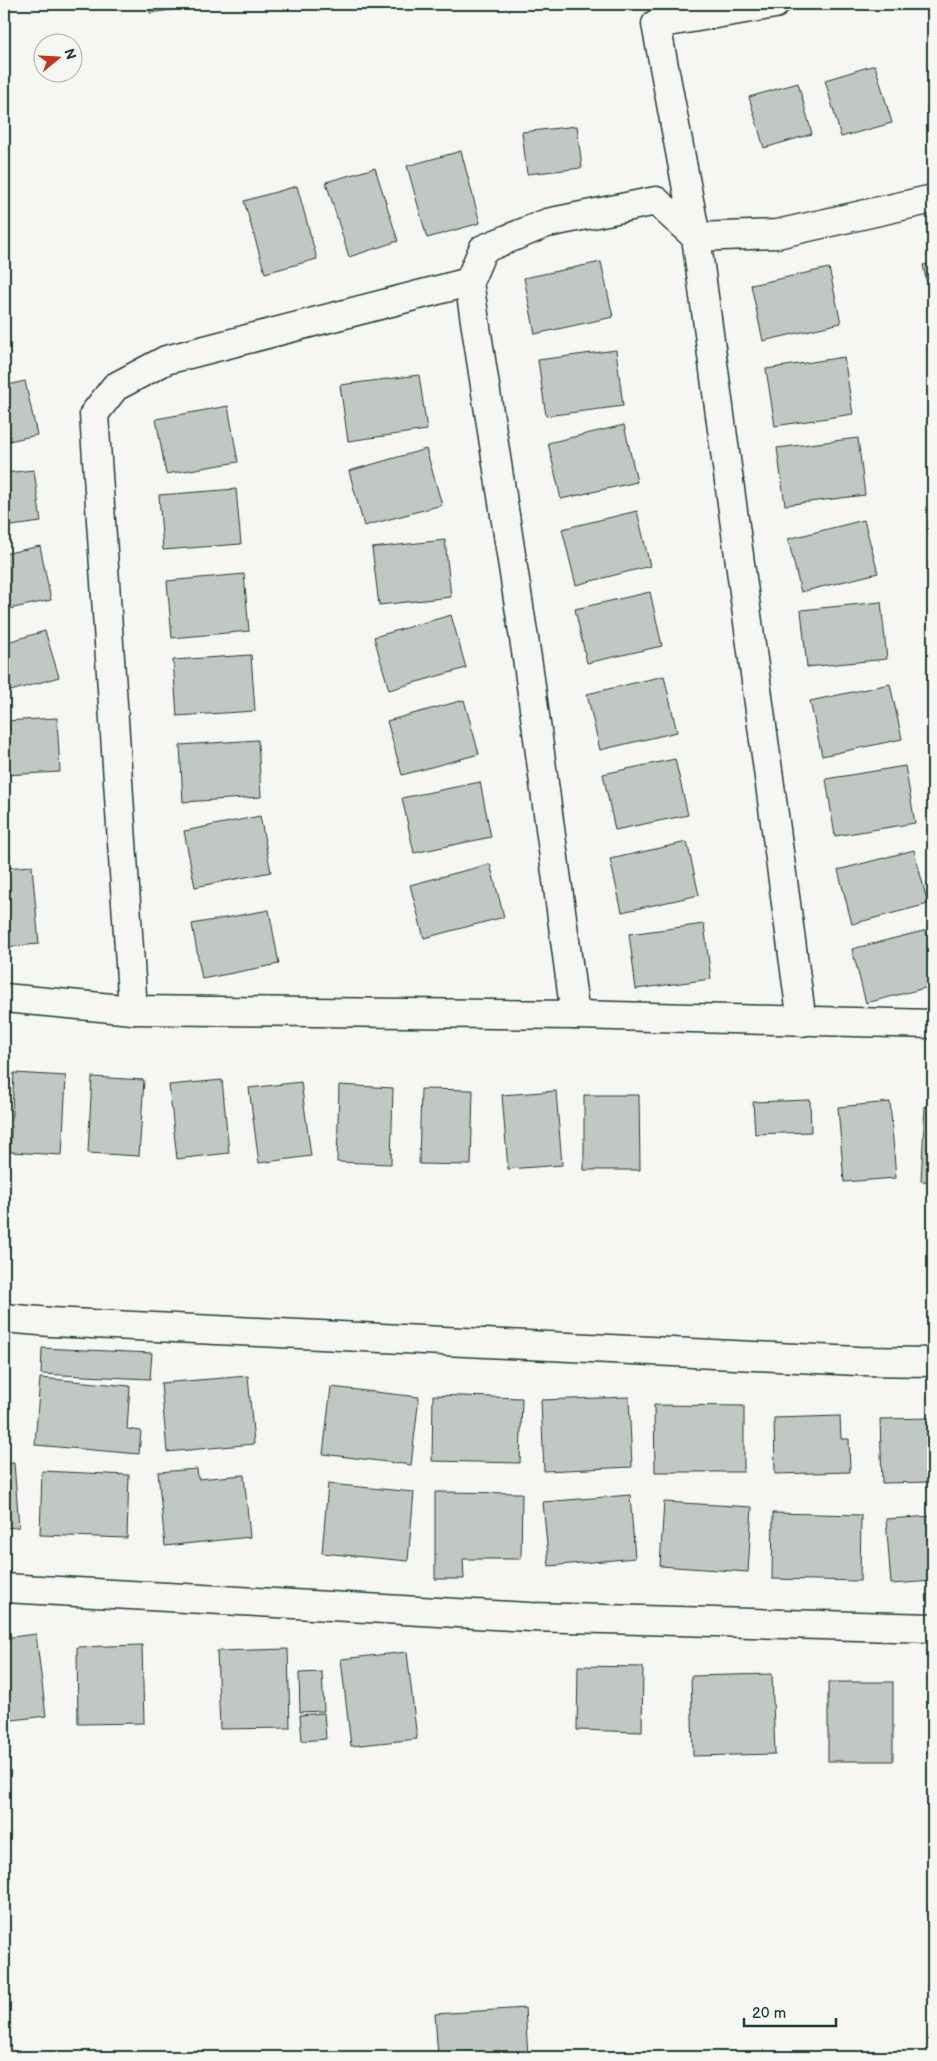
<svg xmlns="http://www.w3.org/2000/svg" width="937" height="2061" viewBox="0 0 937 2061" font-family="'Balsamiq Sans',sans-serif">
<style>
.building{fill:#c1c8c3;stroke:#1f3d34}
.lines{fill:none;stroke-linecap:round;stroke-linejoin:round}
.minor-casing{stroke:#1f3d34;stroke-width:31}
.minor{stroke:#f6f6f2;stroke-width:28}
</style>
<rect width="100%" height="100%" fill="#f6f6f2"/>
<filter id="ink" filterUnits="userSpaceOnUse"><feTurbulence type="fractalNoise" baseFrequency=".02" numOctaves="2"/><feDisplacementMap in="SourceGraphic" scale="10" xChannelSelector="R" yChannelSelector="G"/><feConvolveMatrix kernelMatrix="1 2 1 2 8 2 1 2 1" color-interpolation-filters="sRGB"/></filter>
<g filter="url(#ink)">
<g class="building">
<path d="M149,4H177L178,9L150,13Z"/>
<path d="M875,65L892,123L841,137L825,80Z"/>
<path d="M798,83L812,134L764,148L749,97Z"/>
<path d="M577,126L582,168L527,174L522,132Z"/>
<path d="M461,151L480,223L427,238L407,166Z"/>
<path d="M375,168L398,241L349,257L326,182Z"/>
<path d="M297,186L317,259L265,273L244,201Z"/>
<path d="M601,262L613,317L535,334L524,278Z"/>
<path d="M933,263V312L923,265Z"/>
<path d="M829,268L841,323L763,341L751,285Z"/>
<path d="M616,350L623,406L546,416L538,360Z"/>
<path d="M844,357L853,414L775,426L766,369Z"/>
<path d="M419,375L427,430L348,441L340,385Z"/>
<path d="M25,381L37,435L4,442V386Z"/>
<path d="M228,406L238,462L166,474L156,419Z"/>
<path d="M624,425L637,482L561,499L548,443Z"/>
<path d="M858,438L865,495L785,505L777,448Z"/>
<path d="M426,449L442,505L364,526L349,471Z"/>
<path d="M34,470L41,522L4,527V473Z"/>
<path d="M236,489L241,544L163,550L159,495Z"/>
<path d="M637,511L650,566L576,585L562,529Z"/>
<path d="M864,520L878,573L801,592L788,539Z"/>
<path d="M445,540L451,597L379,605L372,548Z"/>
<path d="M40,546L51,600L4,610V554Z"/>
<path d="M244,574L249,631L172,638L167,581Z"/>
<path d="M650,592L662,646L587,663L575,609Z"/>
<path d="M881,602L887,659L807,667L801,610Z"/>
<path d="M451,615L466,668L389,690L374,637Z"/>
<path d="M45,631L59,677L4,693V643Z"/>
<path d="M251,655L255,711L177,716L173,660Z"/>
<path d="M664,676L677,732L600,750L587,694Z"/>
<path d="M890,684L902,739L822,756L810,701Z"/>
<path d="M464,700L479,754L402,775L387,721Z"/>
<path d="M57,718L60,772L4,775V721Z"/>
<path d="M258,740L261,797L183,802L180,745Z"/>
<path d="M675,759L688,815L615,830L603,774Z"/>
<path d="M905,766L915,823L835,836L826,779Z"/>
<path d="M480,782L491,837L414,853L402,798Z"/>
<path d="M260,816L271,872L195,887L184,831Z"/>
<path d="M687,842L699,895L622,912L610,859Z"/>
<path d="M914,850L928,904L852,924L838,870Z"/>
<path d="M490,864L504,917L424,938L410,885Z"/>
<path d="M32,866L39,944L4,947V868Z"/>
<path d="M269,910L279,964L202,979L192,924Z"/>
<path d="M704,924L711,979L636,989L629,934Z"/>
<path d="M927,930L933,954V986L866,1003L852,949Z"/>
<path d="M14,1073L66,1076L62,1155L10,1152Z"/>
<path d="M92,1077L144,1080L139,1156L88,1153Z"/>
<path d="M222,1080L229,1153L177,1159L169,1085Z"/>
<path d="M301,1082L311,1156L259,1163L249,1088Z"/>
<path d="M339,1085L393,1088L391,1164L337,1162Z"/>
<path d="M421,1089L473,1090L471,1165L419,1164Z"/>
<path d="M556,1091L562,1165L508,1169L502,1095Z"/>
<path d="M584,1095H639L640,1170H584Z"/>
<path d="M810,1100L811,1132L755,1134L753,1102Z"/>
<path d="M890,1102L896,1178L844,1182L838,1107Z"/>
<path d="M925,1106L933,1107V1182L921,1181Z"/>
<path d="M42,1348L152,1353L150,1379L41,1374Z"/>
<path d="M248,1376L254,1444L167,1452L161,1383Z"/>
<path d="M40,1378L130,1386L127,1429L141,1431L139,1454L35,1445Z"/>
<path d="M4,1382L10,1417L4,1418Z"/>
<path d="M331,1387L419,1397L411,1465L323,1454Z"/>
<path d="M433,1395L522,1398L520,1463L432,1461Z"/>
<path d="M629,1397L632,1467L544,1471L541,1400Z"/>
<path d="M654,1405L744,1406V1472H655Z"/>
<path d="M840,1416L841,1439H849L850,1472L775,1474L774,1418Z"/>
<path d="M933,1418V1482L882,1483L880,1419Z"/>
<path d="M14,1463L19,1527L4,1528V1464Z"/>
<path d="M197,1469L198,1479L244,1475L250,1537L165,1546L158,1472Z"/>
<path d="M42,1471L129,1475L127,1538L40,1535Z"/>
<path d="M328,1484L414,1492L408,1561L322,1553Z"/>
<path d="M435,1492L522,1493L521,1559H463L464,1579H435Z"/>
<path d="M630,1495L635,1558L549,1566L543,1502Z"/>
<path d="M664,1502L752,1507L748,1572L660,1566Z"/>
<path d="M773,1513L861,1515L860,1581L772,1579Z"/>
<path d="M933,1516V1581L891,1584L886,1519Z"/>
<path d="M36,1634L46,1716L4,1721V1638Z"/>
<path d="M142,1645L144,1723L78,1724L77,1647Z"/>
<path d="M288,1649L290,1728L220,1729L217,1651Z"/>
<path d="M407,1652L417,1739L351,1746L341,1659Z"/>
<path d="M578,1666L643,1667L642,1732L577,1730Z"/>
<path d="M322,1672L324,1711L300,1712L299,1673Z"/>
<path d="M772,1674L775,1754L693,1756L691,1676Z"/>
<rect x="828" y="1682" width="65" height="79"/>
<path d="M324,1713L326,1739L302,1741L300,1715Z"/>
<path d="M525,2008L528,2057H438L435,2014Z"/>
</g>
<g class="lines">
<defs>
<g id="minor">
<path d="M775,4L656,24L696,237L802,1022"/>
<path d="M4,998L133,1010L575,1015L933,1024"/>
<path d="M133,1010L94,414L115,387L166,360L469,282"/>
<path d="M575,1015L529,671L469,282L483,249L547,223L656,201L696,237L777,234L933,199"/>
<path d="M4,1318L51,1322L858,1361L933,1362"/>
<path d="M4,1588L530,1617L933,1628"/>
</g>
</defs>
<use href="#minor" class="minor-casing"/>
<use href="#minor" class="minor"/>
</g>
</g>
<rect width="937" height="2061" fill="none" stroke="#f6f6f2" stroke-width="20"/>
<rect x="10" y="10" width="917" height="2041" fill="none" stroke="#1f3d34" stroke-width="2" filter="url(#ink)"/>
<g transform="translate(58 58) rotate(72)"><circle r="24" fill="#f6f6f2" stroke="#a0aca6"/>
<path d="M0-4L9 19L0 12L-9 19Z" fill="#c8321e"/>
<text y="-8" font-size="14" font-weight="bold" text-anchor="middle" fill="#1f3d34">N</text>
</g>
<path d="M744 2018v8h92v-8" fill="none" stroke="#1f3d34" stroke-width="2.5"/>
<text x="752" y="2018" font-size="15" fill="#1f3d34" stroke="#f6f6f2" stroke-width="4" paint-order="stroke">20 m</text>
</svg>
